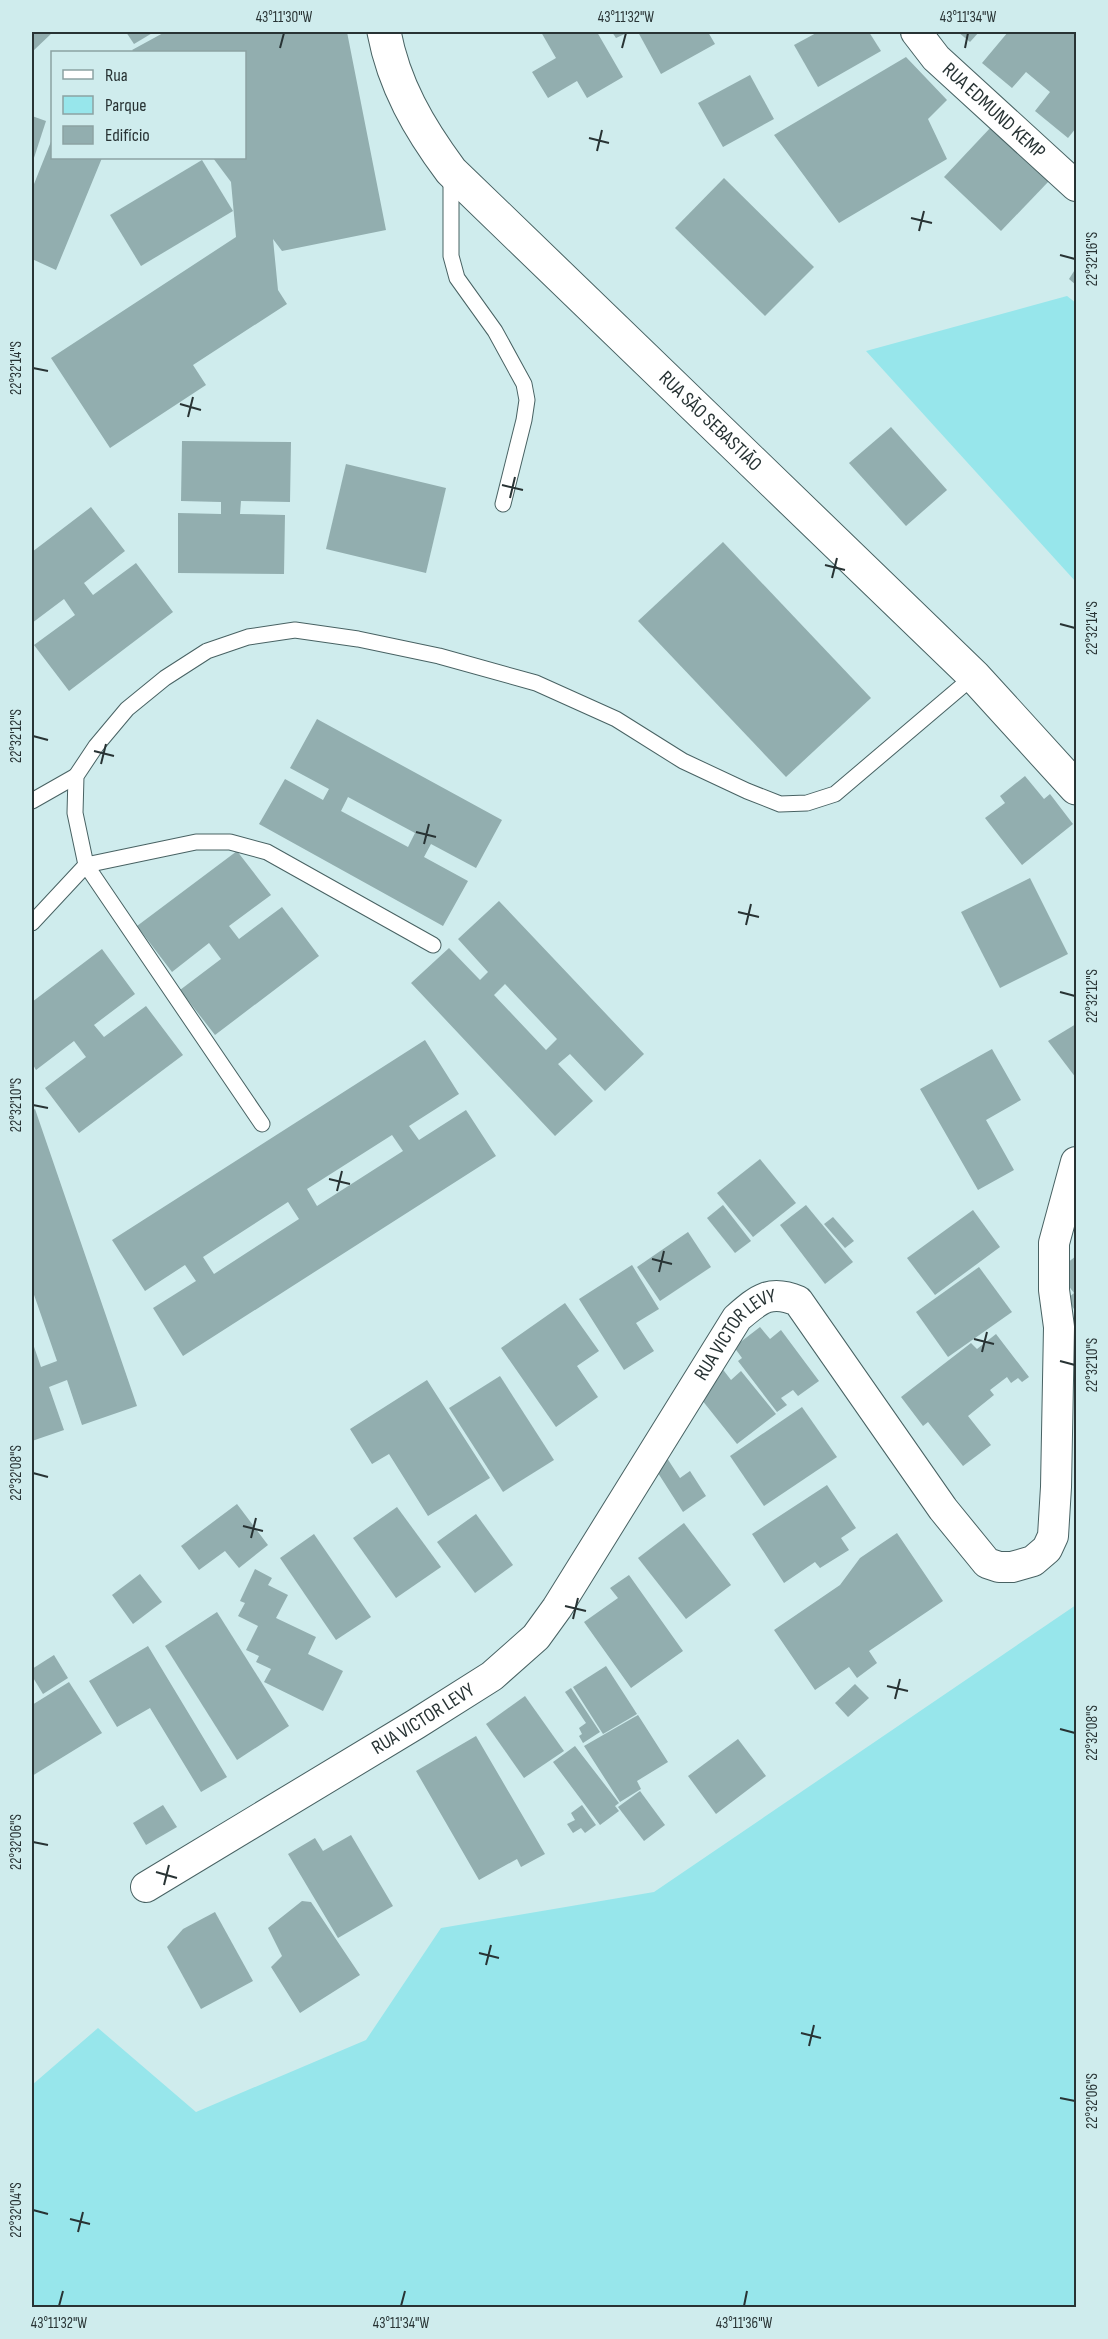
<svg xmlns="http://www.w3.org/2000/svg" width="1108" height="2339" viewBox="0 0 1108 2339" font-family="'Sofia Sans Condensed',sans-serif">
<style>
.green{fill:#97e6eb}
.building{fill:#92aeaf;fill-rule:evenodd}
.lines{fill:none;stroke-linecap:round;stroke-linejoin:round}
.service-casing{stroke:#486263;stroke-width:17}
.minor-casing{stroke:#486263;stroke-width:32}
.tertiary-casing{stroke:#486263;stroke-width:35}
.service{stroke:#fff;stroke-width:15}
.minor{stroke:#fff;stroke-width:30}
.tertiary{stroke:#fff;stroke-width:33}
.ticks{fill:none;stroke:#283334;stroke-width:2}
.labels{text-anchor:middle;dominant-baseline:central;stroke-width:4.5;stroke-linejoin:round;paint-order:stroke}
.street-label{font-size:20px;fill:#283334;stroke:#cfeced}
.neatline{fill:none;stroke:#283334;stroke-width:2}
.ticks-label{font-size:15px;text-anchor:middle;fill:#283334}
</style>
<rect width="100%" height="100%" fill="#cfeced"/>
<g class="green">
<path d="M1067,296L1076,303V582L866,351Z"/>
<path d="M1076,1605V2307H32V2085L98,2028L196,2112L366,2040L441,1928L654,1892Z"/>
</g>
<g class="building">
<path d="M32,32H53L32,52Z"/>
<path d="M126,32H154L134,44Z"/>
<path d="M165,32H347L386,230L282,251L273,239L278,290L287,304L193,365L206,385L110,448L51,358L236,237L231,182L213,158H244V52H134L132,50Z"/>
<path d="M541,32H597L623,77L587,98L577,81L548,98L532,72L556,58Z"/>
<path d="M612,32H629L616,38Z"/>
<path d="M638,32H708L715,44L661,74Z"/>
<path d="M818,32H869L881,51L818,87L794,45Z"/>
<path d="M958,32H979L970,42Z"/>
<path d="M1008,32H1076V128L1068,138L1035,111L1050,92L1026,72L1012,88L982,63Z"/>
<path d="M906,57L947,100L928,119L947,159L839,223L774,135Z"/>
<path d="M750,75L774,119L723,147L698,103Z"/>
<path d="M32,116L46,121L32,164Z"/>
<path d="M992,126L1049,181L1001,231L944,177Z"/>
<path d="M52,139V158H102L56,270L32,259V189Z"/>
<path d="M202,160L233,211L141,266L110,215Z"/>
<path d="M724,178L814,267L765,316L675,228Z"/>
<path d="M1076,268V285L1069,279Z"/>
<path d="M891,427L947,490L906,526L849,463Z"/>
<path d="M182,441L291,442L290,502L241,501L240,514L285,515L284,574L178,573V513L221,514V502L181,501Z"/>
<path d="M346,464L446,488L426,573L326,549Z"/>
<path d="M91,507L125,551L84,583L93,595L136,563L173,612L69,691L34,645L75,615L64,599L32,623V552Z"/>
<path d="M723,542L871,698L786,777L638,621Z"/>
<path d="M317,719L502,820L476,868L431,844L424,857L468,881L443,926L259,824L285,779L323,800L329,789L290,768ZM348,797L415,833L408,847L341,811Z"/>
<path d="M1025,776L1044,799L1050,794L1073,824L1022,865L985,818L1005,803L1000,796Z"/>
<path d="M237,851L271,895L229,926L239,939L282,907L319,956L215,1035L180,990L221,959L209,943L172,972L137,926Z"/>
<path d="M1030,878L1068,954L1000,988L961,912Z"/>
<path d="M499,901L644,1054L605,1091L570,1054L558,1064L593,1101L555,1136L411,983L449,948L480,980L488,972L458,939ZM505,984L557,1039L546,1050L494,995Z"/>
<path d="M102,949L135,994L94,1025L104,1037L146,1006L183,1055L79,1133L45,1088L86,1057L74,1041L36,1070L32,1063V1002Z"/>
<path d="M1076,1024V1078L1048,1041Z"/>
<path d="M425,1040L459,1094L409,1126L419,1140L466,1110L496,1156L183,1356L153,1308L196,1281L185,1265L145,1291L112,1240ZM392,1135L403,1151L317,1206L307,1189ZM288,1202L299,1219L214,1274L203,1257Z"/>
<path d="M992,1049L1021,1100L986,1120L1014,1170L978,1190L920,1089Z"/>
<path d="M35,1109L137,1406L82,1425L67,1380L49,1387L64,1430L32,1441V1341L41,1367L57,1361L32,1289V1111Z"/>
<path d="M760,1159L796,1203L753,1237L717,1193Z"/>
<path d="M723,1205L751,1241L735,1253L707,1218Z"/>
<path d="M806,1205L853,1262L825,1284L780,1225Z"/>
<path d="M973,1210L1000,1247L935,1295L907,1258Z"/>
<path d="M833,1217L854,1241L845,1248L824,1224Z"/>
<path d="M688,1232L711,1267L660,1301L637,1267Z"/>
<path d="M1076,1256V1312L1067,1299L1074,1293L1057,1271Z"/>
<path d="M632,1265L659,1309L636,1323L654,1351L624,1370L579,1299Z"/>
<path d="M979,1267L1012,1312L948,1357L916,1312Z"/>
<path d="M565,1303L599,1351L577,1366L598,1397L556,1427L501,1348Z"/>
<path d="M760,1327L770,1339L781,1330L819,1381L798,1396L793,1390L781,1398L787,1405L777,1412L738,1361L742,1358L734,1347Z"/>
<path d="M996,1334L1029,1377L1022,1382L1018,1378L1011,1383L1007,1377L990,1390L994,1395L968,1416L991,1445L963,1466L928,1422L923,1426L901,1397L971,1343L977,1349Z"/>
<path d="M721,1367L731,1380L741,1371L776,1414L737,1444L694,1390Z"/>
<path d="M500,1376L554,1460L503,1492L449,1408Z"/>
<path d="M427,1380L490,1478L428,1516L389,1454L372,1464L350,1429Z"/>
<path d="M802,1407L837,1457L764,1506L730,1456Z"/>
<path d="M665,1455L680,1478L690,1471L706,1496L683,1512L658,1473Z"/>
<path d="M827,1485L856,1528L841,1538L849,1550L820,1568L815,1562L784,1583L752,1534Z"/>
<path d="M237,1504L268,1545L239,1568L225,1551L199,1570L181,1546Z"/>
<path d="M397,1507L441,1567L396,1598L353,1538Z"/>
<path d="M476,1514L513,1565L475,1593L437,1542Z"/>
<path d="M684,1523L731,1585L686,1619L638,1558Z"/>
<path d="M897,1533L943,1601L869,1651L877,1663L857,1678L849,1667L815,1690L774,1630L840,1585L860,1558Z"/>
<path d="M314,1534L371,1617L336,1640L280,1558Z"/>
<path d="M255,1569L272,1578L268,1585L288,1595L276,1618L316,1637L308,1654L343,1671L323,1711L264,1682L271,1669L256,1662L259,1656L246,1650L258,1626L238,1616L245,1603L240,1601Z"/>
<path d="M140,1574L162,1602L133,1624L112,1595Z"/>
<path d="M629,1575L683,1651L631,1688L584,1622L618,1598L610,1588Z"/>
<path d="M217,1612L289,1726L237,1760L165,1646Z"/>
<path d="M148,1646L227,1777L201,1792L150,1708L117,1727L89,1681Z"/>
<path d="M54,1655L68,1678L43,1694L32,1676V1669Z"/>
<path d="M606,1666L637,1714L603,1734L573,1687Z"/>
<path d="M69,1682L102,1733L32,1776V1705Z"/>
<path d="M855,1684L869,1698L848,1717L835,1703Z"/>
<path d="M571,1688L600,1732L583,1743L579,1736L582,1734L579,1728L586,1723L565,1692Z"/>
<path d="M525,1696L564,1751L524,1778L486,1724Z"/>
<path d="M638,1715L668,1762L637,1781L641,1789L620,1802L584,1746Z"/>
<path d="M476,1736L545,1854L521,1867L517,1859L479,1880L416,1771Z"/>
<path d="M738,1739L766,1776L716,1814L688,1776Z"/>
<path d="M575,1746L619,1803L615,1806L619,1811L600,1825L553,1762Z"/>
<path d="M640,1791L665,1825L644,1841L618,1807Z"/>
<path d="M163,1805L177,1827L146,1845L133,1823Z"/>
<path d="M582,1805L596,1825L585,1833L581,1828L573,1833L567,1824L575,1820L571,1813Z"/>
<path d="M351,1835L393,1906L338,1938L288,1854L315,1838L323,1851Z"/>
<path d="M302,1901L311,1902L360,1975L300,2013L271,1967L282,1956L268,1928Z"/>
<path d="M215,1912L253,1981L201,2009L167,1947L183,1929Z"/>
</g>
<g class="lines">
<defs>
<g id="service">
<path d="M451,174V256L457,278L495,331L524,384L527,400L524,420L503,504"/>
<path d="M32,801L76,776"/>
<path d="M32,923L86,865L75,813L76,776L96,746L127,709L165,678L207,651L248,637L295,630L358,639L439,656L536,683L616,719L683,761L747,791L780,804L807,803L835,794L974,676"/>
<path d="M262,1124L86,865L196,842H230L267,852L433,945"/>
</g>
<g id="minor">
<path id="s1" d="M916,32L936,58L1076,186"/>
<path id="s2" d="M146,1887L416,1724L492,1676L536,1637L557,1608L737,1318C759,1299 770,1289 798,1301L943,1509L987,1563L999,1567H1012L1033,1561L1047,1549L1053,1536L1056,1487L1059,1327L1054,1290V1243L1076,1162"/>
</g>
<g id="tertiary">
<path id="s3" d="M384,32C394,85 419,128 451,171L974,676L1076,788"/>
</g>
</defs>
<use href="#service" class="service-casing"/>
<use href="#minor" class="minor-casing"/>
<use href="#tertiary" class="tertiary-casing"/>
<use href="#service" class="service"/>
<use href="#minor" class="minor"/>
<use href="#tertiary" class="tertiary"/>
</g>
<path class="ticks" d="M280,48L284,33M622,48L626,33M965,48L968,33M589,138L609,143M597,151L602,130M911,218L932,223M919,231L924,211M1060,255L1075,259M33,368L48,371M180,404L201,410M188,417L193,397M502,485L523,490M510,498L515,477M825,565L845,570M832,578L837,558M1060,624L1075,628M33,736L48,740M94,751L114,756M101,764L106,744M416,832L436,837M424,844L429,824M738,912L759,917M746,925L751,904M1060,992L1075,996M33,1105L48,1108M329,1179L350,1184M337,1191L342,1171M652,1259L672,1264M659,1272L664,1251M974,1339L994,1344M982,1352L987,1332M1060,1361L1075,1365M33,1473L48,1477M243,1526L263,1531M251,1538L256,1518M565,1606L586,1611M573,1619L578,1598M887,1686L908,1691M895,1699L900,1679M1060,1729L1075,1733M33,1842L48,1845M156,1872L177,1878M164,1885L169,1865M479,1953L499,1958M486,1965L491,1945M801,2033L821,2038M809,2046L814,2025M1060,2098L1075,2101M33,2210L48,2214M70,2219L90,2224M78,2232L83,2212M59,2306L63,2291M401,2306L405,2291M744,2306L747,2291"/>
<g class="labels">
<g class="street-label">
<text stroke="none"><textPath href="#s1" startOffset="111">RUA EDMUND KEMP</textPath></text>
<text stroke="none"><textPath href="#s3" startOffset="516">RUA SÃO SEBASTIÃO</textPath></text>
<text stroke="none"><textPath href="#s2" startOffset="828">RUA VICTOR LEVY</textPath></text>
<text stroke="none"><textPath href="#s2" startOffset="324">RUA VICTOR LEVY</textPath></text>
</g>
</g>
<rect width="1108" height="2339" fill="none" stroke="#cfeced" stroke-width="66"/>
<rect x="51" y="51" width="195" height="108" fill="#cfeced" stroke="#8ca2a3" stroke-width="1.5"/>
<rect x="63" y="70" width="30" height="9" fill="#ffffff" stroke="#8ca2a3" stroke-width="1.5"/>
<text x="105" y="81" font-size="18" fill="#283334">Rua</text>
<rect x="63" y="96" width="30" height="18" fill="#97e6eb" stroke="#8ca2a3" stroke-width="1.5"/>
<text x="105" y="111" font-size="18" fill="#283334">Parque</text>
<rect x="63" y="126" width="30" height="18" fill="#92aeaf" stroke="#8ca2a3" stroke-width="1.5"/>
<text x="105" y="141" font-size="18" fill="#283334">Edifício</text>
<rect x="33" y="33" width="1042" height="2273" class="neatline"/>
<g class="ticks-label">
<text x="284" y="22">43°11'30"W</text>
<text x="626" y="22">43°11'32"W</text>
<text x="968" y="22">43°11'34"W</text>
<text transform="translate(1092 259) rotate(-90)" y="5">22°32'16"S</text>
<text transform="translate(16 368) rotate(-90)" y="5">22°32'14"S</text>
<text transform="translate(1092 628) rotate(-90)" y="5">22°32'14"S</text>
<text transform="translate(16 736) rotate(-90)" y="5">22°32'12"S</text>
<text transform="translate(1092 996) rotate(-90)" y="5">22°32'12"S</text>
<text transform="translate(16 1105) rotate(-90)" y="5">22°32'10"S</text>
<text transform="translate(1092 1365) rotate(-90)" y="5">22°32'10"S</text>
<text transform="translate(16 1473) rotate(-90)" y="5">22°32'08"S</text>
<text transform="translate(1092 1733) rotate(-90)" y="5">22°32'08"S</text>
<text transform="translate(16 1842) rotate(-90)" y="5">22°32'06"S</text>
<text transform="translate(1092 2101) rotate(-90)" y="5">22°32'06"S</text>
<text transform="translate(16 2210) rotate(-90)" y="5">22°32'04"S</text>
<text x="59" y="2328">43°11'32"W</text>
<text x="401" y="2328">43°11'34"W</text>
<text x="744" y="2328">43°11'36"W</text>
</g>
</svg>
